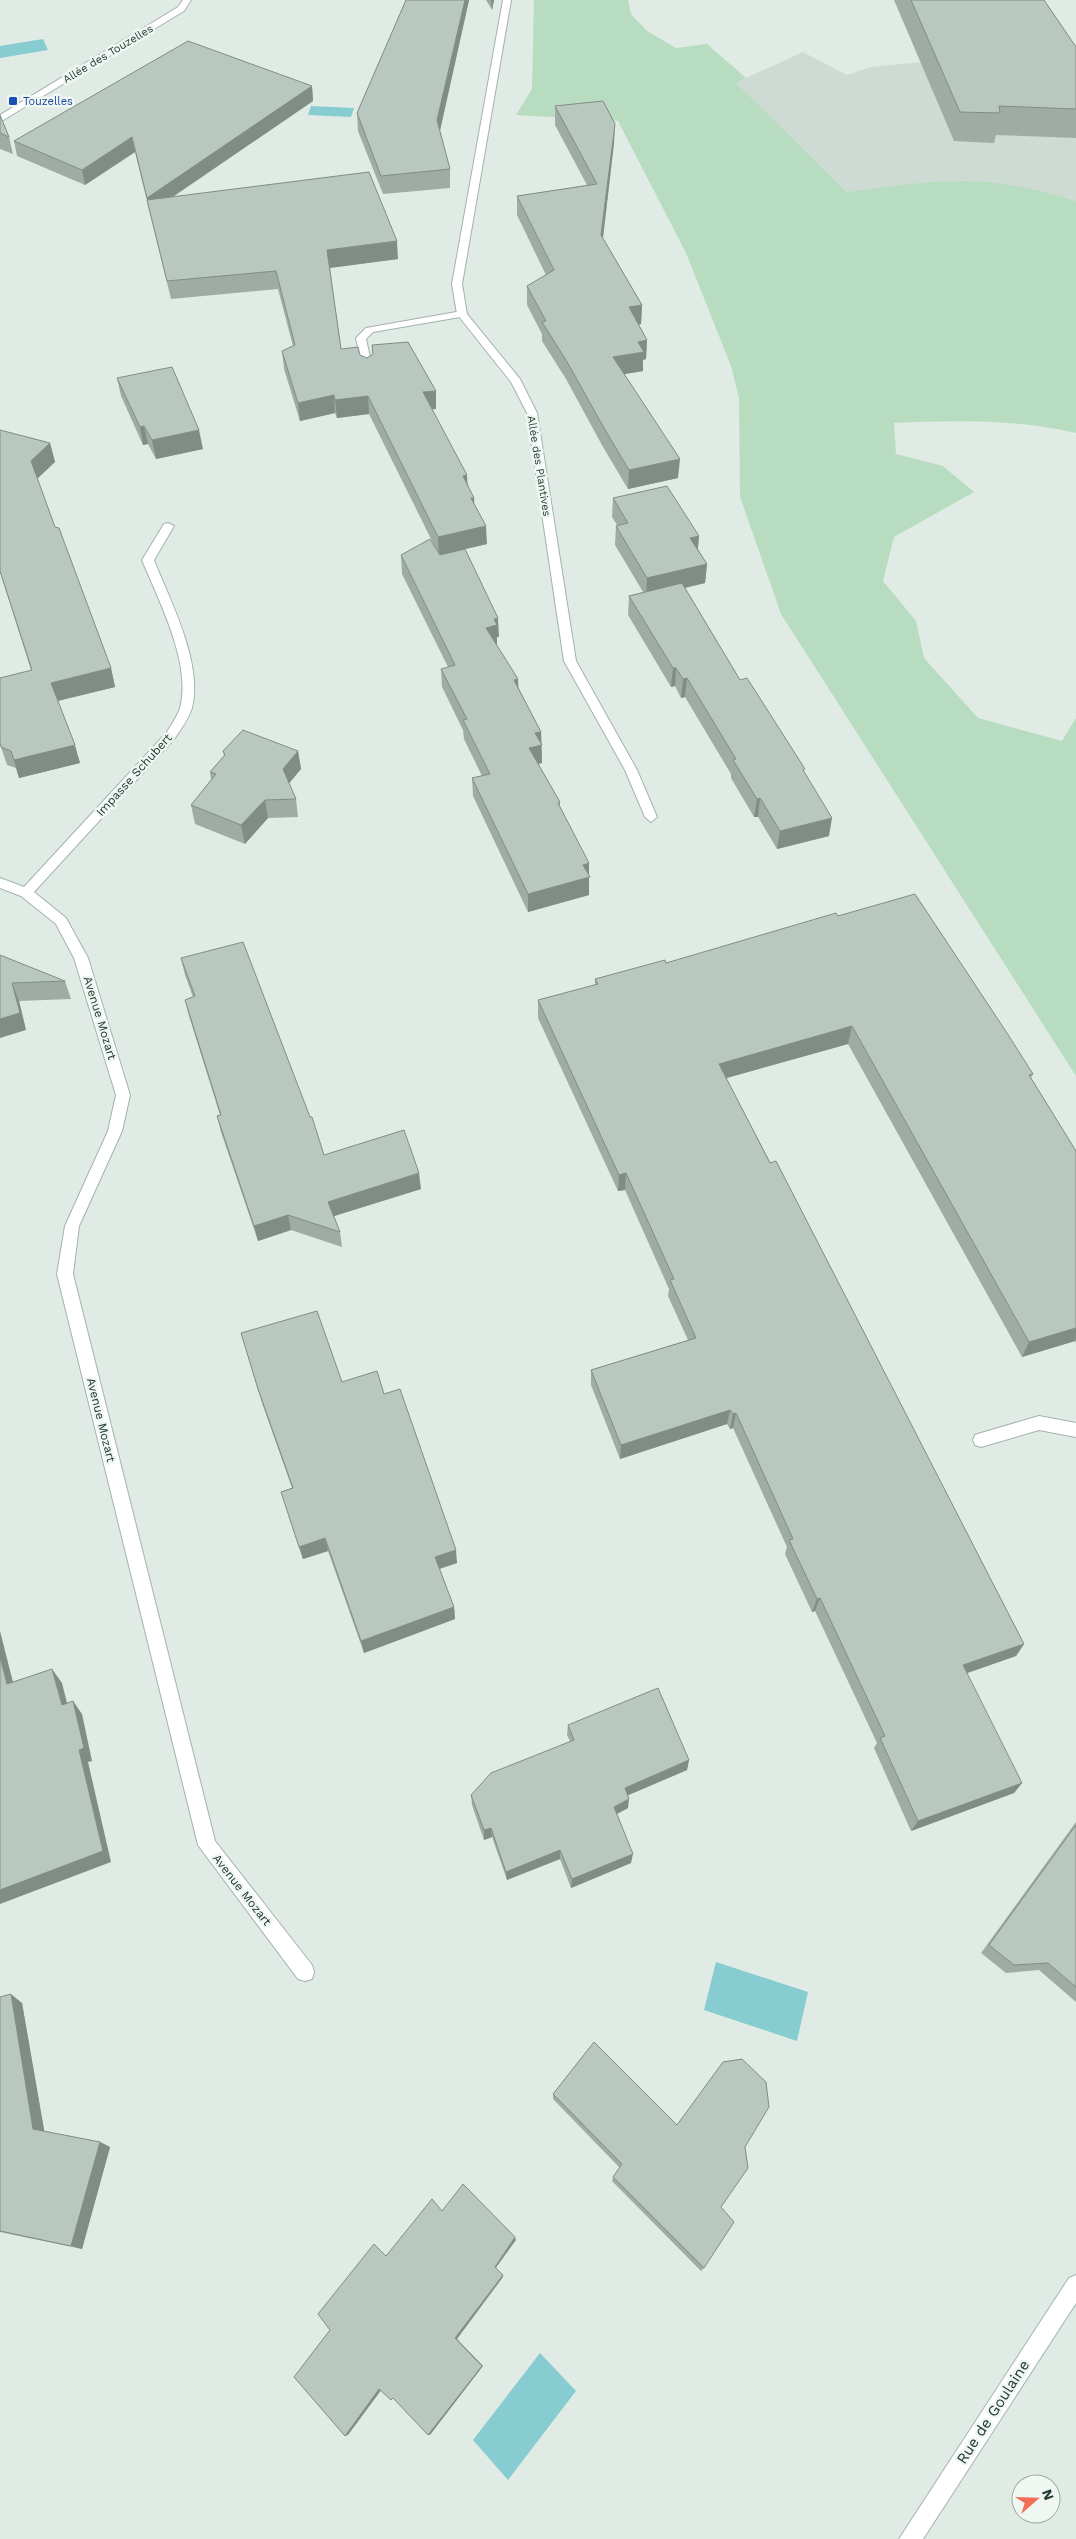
<svg xmlns="http://www.w3.org/2000/svg" width="1076" height="2539" viewBox="0 0 1076 2539" font-family="'Work Sans',sans-serif">
<style>
.built{fill:#cedbd4}
.green{fill:#b8dcbf}
.water{fill:#87ccd0}
.lines{fill:none;stroke-linecap:round;stroke-linejoin:round}
.lane-casing{stroke:#a3b3ab;stroke-width:2}
.street-casing{stroke:#a3b3ab;stroke-width:2}
.secondary-casing{stroke:#9fb6ac;stroke-width:2}
.lane{fill:#fff;fill-rule:evenodd}
.street{fill:#fff;fill-rule:evenodd}
.secondary{fill:#fff;fill-rule:evenodd}
.wall{fill:#9eaca5}
.shaded-wall{fill:#818c86}
.building{fill:#b8c8c0;stroke:#818c86}
.transit-dot{fill:#1a4fb4;stroke:#f0f7f3;stroke-width:2}
.labels{text-anchor:middle;dominant-baseline:central;stroke-width:5;stroke-linejoin:round;paint-order:stroke}
.far-street-label{font-size:11px;fill:#213b31;stroke:#f0f7f3}
.far-transit-label{font-size:11px;fill:#164399;stroke:#f0f7f3;text-anchor:start}
.street-label{font-size:12px;fill:#213b31;stroke:#f0f7f3}
.near-street-label{font-size:15px;fill:#213b31;stroke:#f0f7f3}
</style>
<rect width="100%" height="100%" fill="#e0ebe5"/>
<path class="built" d="M1076,48V312L847,192L735,83L803,52L847,75L870,67Z"/>
<path class="green" d="M534,0H628L631,14L647,31L676,48L707,44L746,78L736,83L847,192C887,187 929,180 970,181C1005,182 1043,191 1076,201V433C1017,419 954,420 894,423L896,454L943,466L974,492L894,537L883,581L916,621L924,658L978,718L1062,741L1076,718V1076L781,614L740,497L739,398L731,366L686,253L618,121L516,115L532,89Z"/>
<g class="water">
<path d="M43,39L48,50L0,58V46Z"/>
<path d="M311,106L354,108L351,117L308,115Z"/>
<path d="M716,1962L808,1992L797,2041L704,2010Z"/>
<path d="M540,2353L576,2391L508,2480L473,2440Z"/>
</g>
<g class="lines">
<defs>
<g id="lane">
<path d="M462,311L467,314L466,316L373,332L366,339L373,371L368,374L363,371L356,338L366,328Z"/>
<path d="M1039,1416L1076,1423V1437L1039,1430L981,1447L975,1445L973,1440L975,1435L981,1433Z"/>
</g>
<g id="street">
<path d="M183,0H191L184,11L0,122V115L178,7Z"/>
<path d="M503,0H511L462,284L467,314L520,379L537,413L576,661L637,770L657,817L651,822L645,817L625,770L564,661L527,413L511,382L457,314L452,284Z"/>
<path d="M168,523L174,526L154,560C170,601 203,662 192,708C189,718 181,729 175,738L34,892L66,918L88,958L130,1095L122,1131L79,1226L73,1274L215,1841L312,1965L314,1972L312,1979L305,1981L298,1979L198,1845L57,1274L65,1226L108,1131L116,1095L74,958L56,924L21,896L0,888V878L24,887L167,732C171,725 177,717 180,708C192,664 159,601 142,560L164,524Z"/>
</g>
<path id="secondary" d="M1076,2275V2303L923,2539H899L1069,2278Z"/>
</defs>
<use href="#lane" class="lane-casing"/>
<use href="#street" class="street-casing"/>
<use href="#secondary" class="secondary-casing"/>
<use href="#lane" class="lane"/>
<use href="#street" class="street"/>
<use href="#secondary" class="secondary"/>
</g>
<g class="wall">
<path d="M406,0H469L440,131L450,169V188L383,194L358,131L357,113Z"/>
<path d="M486,0H494L492,10Z"/>
<path d="M894,0H1044L1076,47V138L996,135L994,143L954,141Z"/>
<path d="M312,86L313,101L173,197L398,259L330,268L341,349L367,358L373,354L372,345L436,391V409H432L468,485L487,544L440,555L499,637H497V644H496L541,732L542,763L538,764L560,802V807L589,876V895L528,912L473,796L472,778L482,776L464,739L463,730L442,687L441,669L448,667L402,574L401,555L436,549L369,414L337,418L335,413L300,421L284,369L282,351L293,346L278,289L171,299L135,152L85,185L17,156L14,141Z"/>
<path d="M555,106L614,143L603,238L642,305L641,324L638,325L647,340L646,359L643,360V371L624,374L678,478L628,489L603,447L566,379L542,341V334L527,305V286L546,275L517,215V196L587,185L555,125Z"/>
<path d="M0,115L9,137L13,154L0,149Z"/>
<path d="M117,378L203,449L156,459L148,444L143,445L121,396Z"/>
<path d="M0,430L50,443L55,462L37,478L55,527L111,668L115,687L58,701L80,763L19,778L16,768L7,765L1,747L31,670L0,572Z"/>
<path d="M613,498L699,536L698,549L707,564L705,583L685,588L740,680L804,772L829,836L777,849L758,817H754L731,778V774L685,697L681,698L675,686L671,687L628,615L629,596L643,592L615,545L616,526L617,525L612,517Z"/>
<path d="M223,751H298L301,769L289,783L296,799L298,817L268,818L245,844L195,824L191,805L211,780L210,772L224,756Z"/>
<path d="M838,916L1033,1074L1031,1078L1076,1151V1343L1075,1341L1022,1357L848,1044L726,1078L1024,1644L1016,1656L966,1673L1022,1783L1014,1793L911,1831L874,1748L877,1743L815,1611L812,1612L785,1554L787,1547L733,1428L730,1429L727,1424L620,1459L591,1385V1370L688,1340L668,1296L669,1289L625,1190L618,1191L538,1018V1000L595,985V979L666,963Z"/>
<path d="M0,955L65,981L71,999L19,1001L26,1030Z"/>
<path d="M181,958L324,1155L421,1189L334,1216L340,1232L342,1247L291,1230L258,1241L221,1132L217,1116L220,1115L189,1016L185,1000L193,997L185,975Z"/>
<path d="M241,1333L342,1382L384,1394L457,1563L439,1569L454,1607L455,1619L364,1653L328,1551L303,1559L281,1492L292,1488L262,1403Z"/>
<path d="M568,1725L689,1760L687,1770L628,1795V1808L617,1814L631,1863L571,1888L560,1859L507,1880L492,1837L484,1840L472,1805L471,1795L570,1741L567,1735Z"/>
<path d="M1076,1822V2002L1039,1970L1006,1973L981,1953Z"/>
<path d="M0,1997L22,2003L44,2131L100,2142L110,2147L82,2249L0,2232Z"/>
<path d="M553,2094L677,2125L745,2147L721,2207L704,2268L701,2271L612,2181L613,2177L620,2168L553,2099Z"/>
</g>
<g class="shaded-wall">
<path d="M465,0H469L438,139L437,120Z"/>
<path d="M491,0H494L492,10Z"/>
<path d="M312,86L313,101L150,212L147,200L149,213L147,198Z"/>
<path d="M615,124L614,143L601,254V235Z"/>
<path d="M132,137L135,152L85,185L82,170Z"/>
<path d="M397,241L398,259L329,268L327,250Z"/>
<path d="M642,305L641,324L628,326L629,307Z"/>
<path d="M647,340L646,359L643,360V371L613,376V357L638,342Z"/>
<path d="M436,391V409L424,410L423,392Z"/>
<path d="M334,395L335,413L300,421L298,403Z"/>
<path d="M368,396L369,414L337,418L335,400Z"/>
<path d="M144,426L148,444L143,445L140,427Z"/>
<path d="M199,430L203,449L156,459L152,440Z"/>
<path d="M50,443L55,462L36,480L31,461Z"/>
<path d="M680,459L678,478L628,489L629,470Z"/>
<path d="M467,475L468,493L463,476Z"/>
<path d="M471,498H474L475,516Z"/>
<path d="M486,526L487,544L439,555L438,537Z"/>
<path d="M699,536L697,555L690,538Z"/>
<path d="M707,564L705,583L646,597L647,578Z"/>
<path d="M498,618L499,637H497V644L487,647L486,628L494,619Z"/>
<path d="M111,668L115,687L57,701L51,683Z"/>
<path d="M673,668H676L675,686L671,687Z"/>
<path d="M687,678L685,697L681,698L683,679Z"/>
<path d="M518,679L519,698L514,680Z"/>
<path d="M541,732L542,763L529,766V748L535,733Z"/>
<path d="M75,745L80,763L19,778L14,760Z"/>
<path d="M298,751L301,769L286,787L283,769Z"/>
<path d="M760,798L758,817H754L757,799Z"/>
<path d="M265,800L268,818L245,844L241,825Z"/>
<path d="M832,818L829,836L777,849L780,831Z"/>
<path d="M589,863V895L528,912V894L583,865Z"/>
<path d="M12,983L19,1001L26,1030L0,1038V1019Z"/>
<path d="M852,1026L848,1044L716,1081L719,1064Z"/>
<path d="M419,1173L421,1189L331,1217L328,1202Z"/>
<path d="M626,1173L625,1190L618,1191L619,1175Z"/>
<path d="M288,1215L291,1230L258,1241L254,1226Z"/>
<path d="M1076,1328V1339L1075,1341L1022,1357L1029,1342Z"/>
<path d="M730,1410L727,1424L620,1459L621,1445Z"/>
<path d="M736,1413L733,1428L730,1429L733,1414Z"/>
<path d="M325,1538L328,1551L303,1559L299,1547Z"/>
<path d="M456,1550L457,1563L436,1570L435,1557Z"/>
<path d="M820,1598L815,1611L812,1612L817,1599Z"/>
<path d="M454,1607L455,1619L364,1653L361,1641Z"/>
<path d="M0,1631L17,1698L7,1684L0,1657Z"/>
<path d="M1024,1644L1016,1656L956,1677L963,1665Z"/>
<path d="M52,1669L62,1683L71,1719L62,1705Z"/>
<path d="M73,1701L82,1714L92,1761L88,1762L111,1862L0,1904V1890L79,1750Z"/>
<path d="M689,1760L687,1770L624,1797L625,1788Z"/>
<path d="M1022,1783L1014,1793L911,1831L918,1821Z"/>
<path d="M629,1799L628,1808L613,1816L614,1807Z"/>
<path d="M491,1828L492,1837L484,1840V1830Z"/>
<path d="M560,1850V1859L507,1880L506,1872Z"/>
<path d="M633,1854L631,1863L571,1888L572,1879Z"/>
<path d="M11,1994L22,2003L45,2135L33,2129Z"/>
<path d="M100,2142L110,2147L82,2249L71,2246Z"/>
<path d="M515,2237L516,2240L495,2269V2267Z"/>
<path d="M503,2275V2277L457,2339L483,2366L430,2435H428L455,2338Z"/>
<path d="M379,2389H382L348,2435L345,2436Z"/>
</g>
<g class="building">
<path d="M406,0H465L437,120L450,169L381,176L357,113Z"/>
<path d="M911,0H1044L1076,47V109L999,106L1000,113L960,112Z"/>
<path d="M188,41L312,86L147,198L132,137L82,170L14,141Z"/>
<path d="M603,101L615,124L601,235L642,305L629,307L647,340L638,342L644,352L613,357L680,459L629,470L604,428L566,360L542,322L546,321L527,286L554,270L517,196L597,184L555,106Z"/>
<path d="M0,115L9,137L0,133Z"/>
<path d="M369,172L397,241L327,250L341,349L358,347L360,355L367,358L373,354L372,345L408,342L436,391L423,392L467,475L463,476L474,498H471L486,526L438,537L368,396L335,400L334,395L298,403L282,351L295,345L276,271L167,281L147,200Z"/>
<path d="M172,367L199,430L152,440L144,426L140,427L117,378Z"/>
<path d="M0,430L50,443L31,461L55,527L59,528L111,668L51,683L75,745L14,760L11,751L1,747L0,742V678L32,670L0,571Z"/>
<path d="M667,486L699,536L690,538L707,564L647,578L616,526L628,523L613,498Z"/>
<path d="M430,539L440,555L465,549L498,618L494,619L497,625L486,628L518,679L514,680L541,732L535,733L542,745L529,748L560,802L558,803L589,863L583,865L590,877L528,894L472,778L490,774L463,720L467,719L441,669L455,665L401,555Z"/>
<path d="M682,583L740,680L747,678L805,769L803,770L832,818L780,831L760,798L757,799L733,760L736,759L687,678L683,679L676,668H673L629,596Z"/>
<path d="M243,730L298,751L283,769L296,799L265,800L241,825L191,805L216,774L210,772L225,755L223,751Z"/>
<path d="M915,894L1007,1033L1033,1074L1029,1075L1076,1151V1328L1029,1342L852,1026L719,1064L770,1163L776,1161L1024,1644L963,1665L1022,1783L918,1821L880,1738L885,1736L820,1598L817,1599L789,1540L793,1539L736,1413L733,1414L730,1410L621,1445L591,1370L696,1338L670,1280L674,1279L626,1173L619,1175L538,1000L598,984L595,979L665,960L666,963L836,913L838,916Z"/>
<path d="M243,942L310,1117H312L324,1155L404,1130L419,1173L328,1202L340,1232L288,1215L254,1226L217,1116L221,1115L185,1000L195,996L181,958Z"/>
<path d="M0,955L65,981L12,983L20,1013L0,1019Z"/>
<path d="M317,1311L342,1382L377,1371L384,1394L400,1389L456,1550L435,1557L454,1607L361,1641L325,1538L299,1547L281,1492L293,1488L258,1389L241,1333Z"/>
<path d="M0,1657L7,1684L52,1669L62,1705L73,1701L84,1748L79,1750L103,1851L0,1890Z"/>
<path d="M658,1688L689,1760L625,1788L629,1799L614,1807L633,1854L572,1879L560,1850L506,1872L491,1828L484,1830L471,1795L491,1773L574,1740L568,1725Z"/>
<path d="M1076,1825V1987L1048,1963L1014,1965L989,1945Z"/>
<path d="M11,1994L33,2129L100,2142L71,2246L0,2231V1997Z"/>
<path d="M594,2042L677,2125L723,2062L742,2059L766,2082L769,2107L745,2147L748,2168L721,2207L734,2222L704,2268L613,2177L622,2164L553,2094Z"/>
<path d="M463,2184L515,2237L495,2267L503,2275L455,2338L482,2366L428,2435L393,2398L391,2400L379,2389L345,2436L294,2377L330,2330L318,2314L374,2244L386,2256L432,2199L442,2211Z"/>
</g>
<rect class="transit-dot" x="8" y="96" width="10" height="10" rx="2.5"/>
<g class="labels">
<g class="far-street-label">
<text transform="translate(108 54) rotate(-31)">Allée des Touzelles</text>
<text transform="translate(539 466) rotate(81)">Allée des Plantives</text>
</g>
<g class="far-transit-label">
<text x="23" y="101">Touzelles</text>
</g>
<g class="street-label">
<text transform="translate(134 775) rotate(-48)">Impasse Schubert</text>
<text transform="translate(100 1018) rotate(73)">Avenue Mozart</text>
<text transform="translate(101 1420) rotate(76)">Avenue Mozart</text>
<text transform="translate(242 1890) rotate(52)">Avenue Mozart</text>
</g>
<g class="near-street-label">
<text transform="translate(993 2412) rotate(-57)">Rue de Goulaine</text>
</g>
</g>
<g transform="translate(1036 2499) rotate(70)"><circle r="24" fill="#f0f7f3" stroke="#9daca5"/>
<path d="M0-4L9 19L0 12L-9 19Z" fill="#f26f57"/>
<text y="-8" font-size="14" font-weight="bold" text-anchor="middle" fill="#213b31">N</text>
</g>
</svg>
